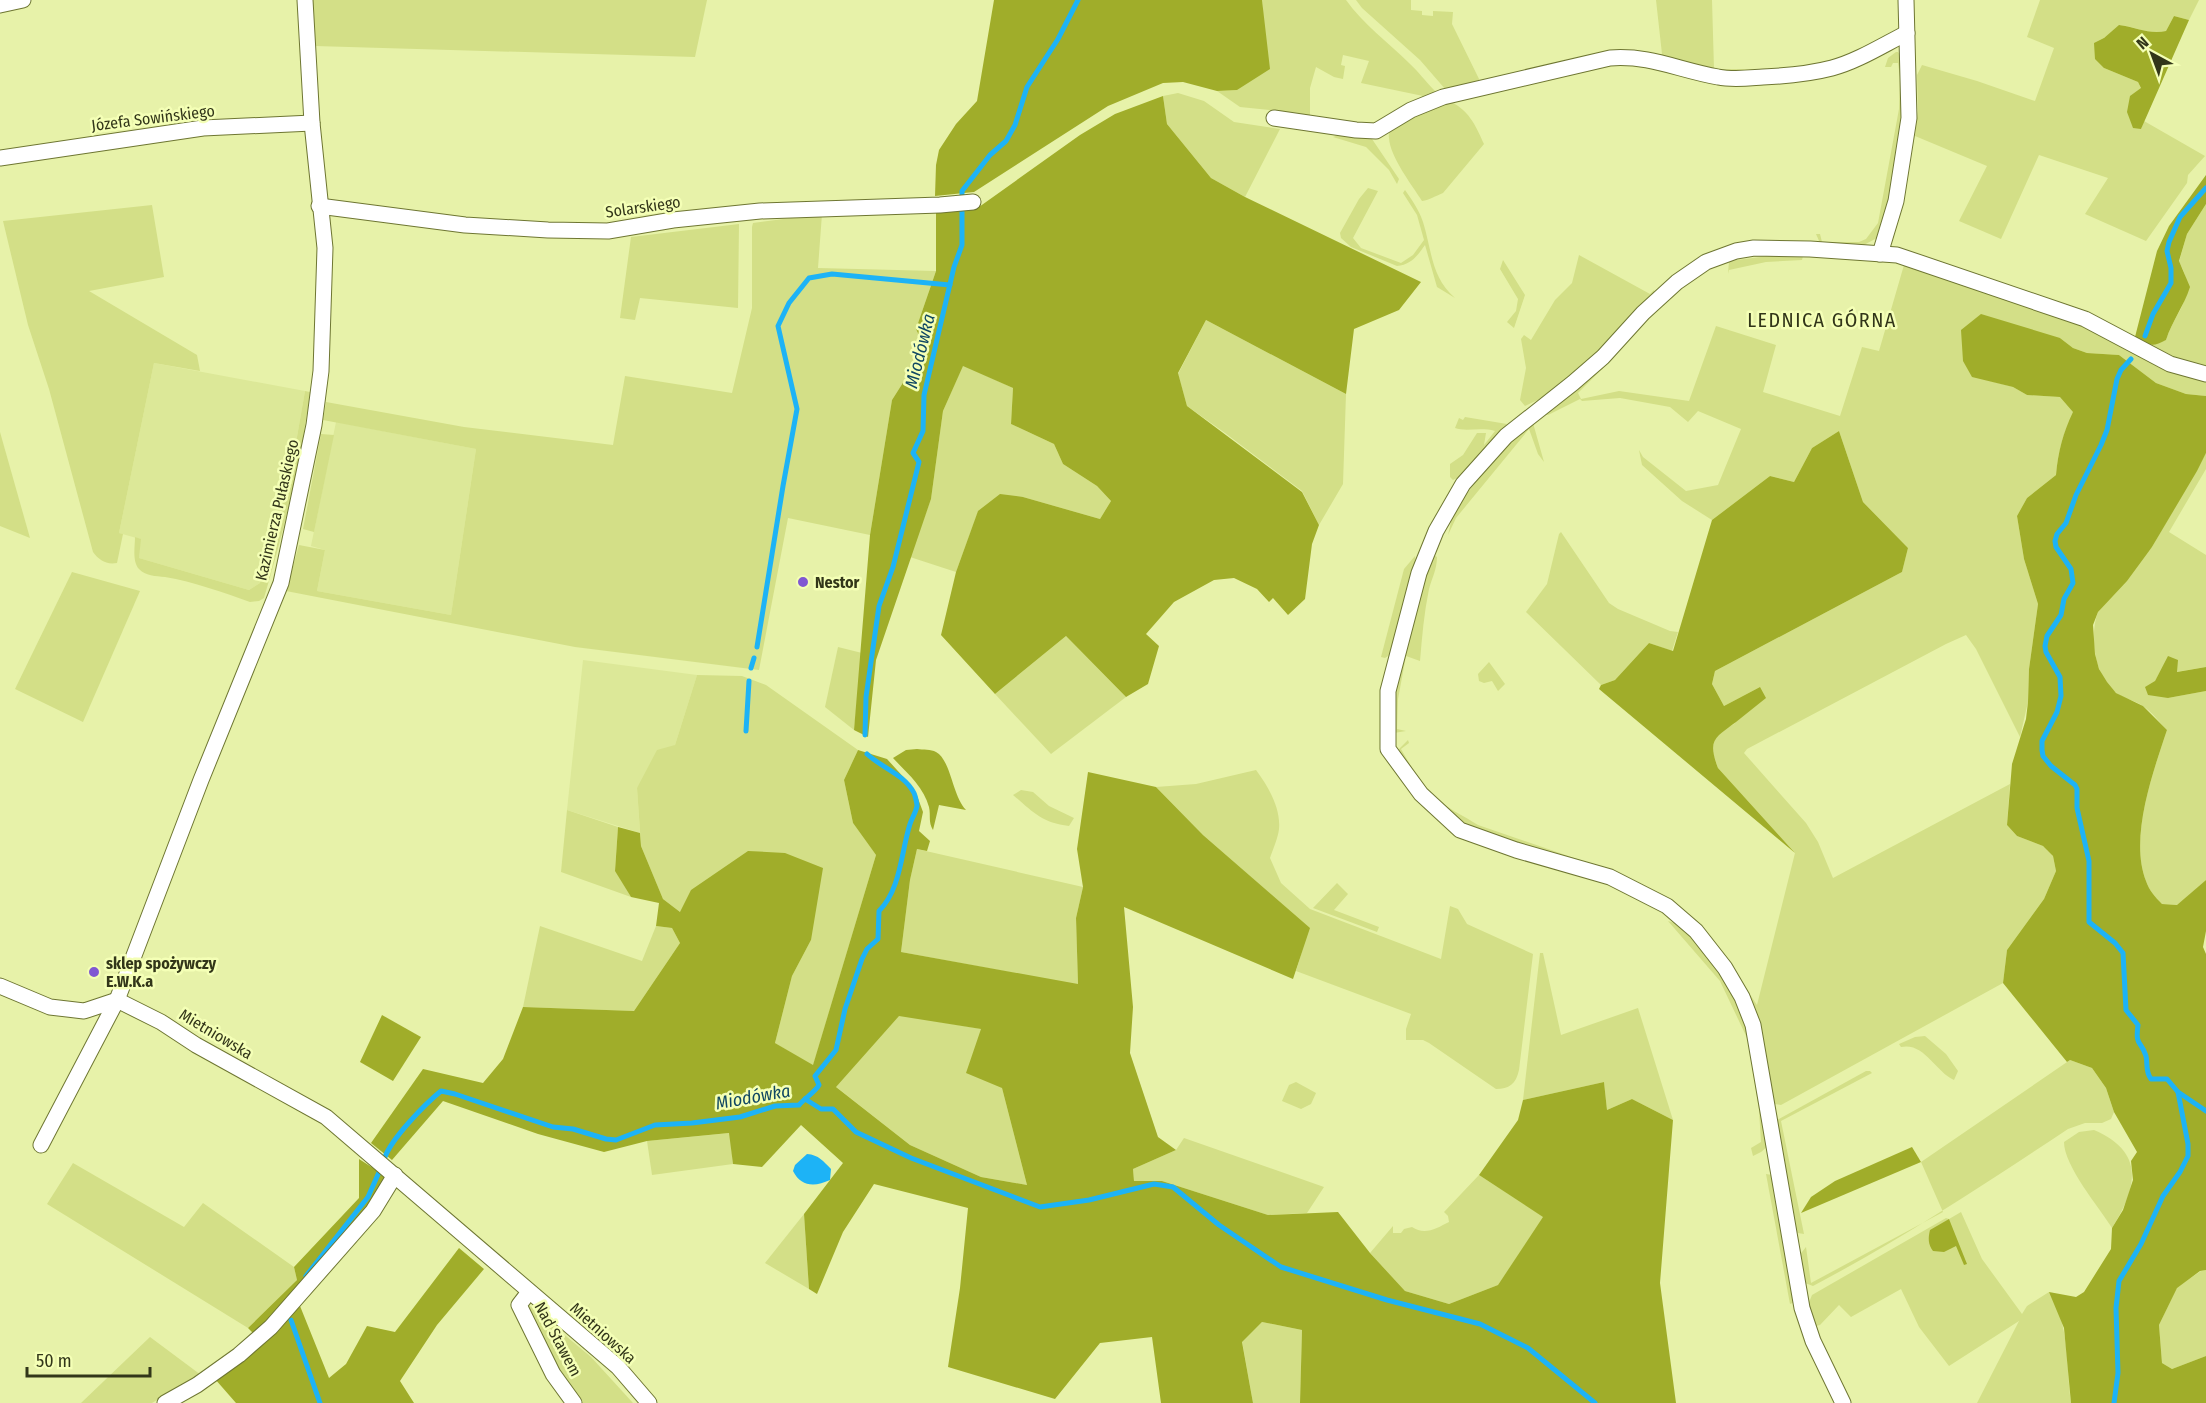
<svg xmlns="http://www.w3.org/2000/svg" width="2206" height="1403" viewBox="0 0 2206 1403" font-family="'Fira Sans Condensed',sans-serif">
<style>
.built{fill:#dce898}
.green{fill:#d3df87}
.forest{fill:#a0ad2a;fill-rule:evenodd}
.water{fill:#1db3f6}
.lines{fill:none;stroke-linecap:round;stroke-linejoin:round}
.stream{stroke:#1db3f6;stroke-width:5}
.minor-casing{stroke:#6e7632;stroke-width:17}
.minor{stroke:#fff;stroke-width:15}
.poi-dot{fill:#8058d2;stroke:#f4ffb6;stroke-width:2}
.labels{text-anchor:middle;dominant-baseline:central;stroke-width:5;stroke-linejoin:round;paint-order:stroke}
.street-label{font-size:16px;fill:#323619;stroke:#f4ffb6}
.poi-label{font-size:16px;font-weight:bold;fill:#323619;stroke:#f4ffb6;text-anchor:start}
.water-label{font-size:18px;font-style:italic;fill:#104762;stroke:#f4ffb6}
.quarter-label{font-size:20px;letter-spacing:1.5px;fill:#323619;stroke:#f4ffb6}
</style>
<rect width="100%" height="100%" fill="#e7f2a9"/>
<g class="built">
<path d="M154,363L305,391L290,477L260,583L249,590L139,558L140,539L119,533Z"/>
<path d="M336,422L476,449L451,615L317,591L325,550L311,546Z"/>
<path d="M583,660L697,675L675,745L637,788L640,833L567,810Z"/>
</g>
<g class="green">
<path d="M312,0H707L695,57L315,46Z"/>
<path d="M1262,0H1346C1363,24 1388,42 1409,63C1418,71 1426,82 1435,91L1433,96L1382,120L1423,96L1361,83L1369,61L1343,55L1341,65L1345,66L1343,79L1334,77L1316,67L1310,88V115L1311,117L1298,113L1240,107L1217,91L1237,90L1264,27Z"/>
<path d="M1356,0H1411V10L1422,11V15L1433,16V11L1453,12L1452,24L1480,81L1446,90L1420,60L1362,8Z"/>
<path d="M1656,0H1712L1714,69H1768C1752,84 1682,62 1660,58L1659,54H1662Z"/>
<path d="M2040,0H2199L2189,20L2174,16L2166,31C2150,35 2136,27 2120,25L2104,38V68L2138,82L2141,88V129L2144,121L2205,156L2188,175L2187,183L2146,241L2085,214L2108,178L2039,155L2001,239L1959,221L1987,166L1915,136L1918,111L1917,75L1922,65L1977,81L2035,101L2054,48L2027,37Z"/>
<path d="M1896,52H1898L1901,57L1902,121L1891,196L1883,229L1877,238L1860,247L1820,243L1816,234H1820L1822,242H1859L1866,239L1878,223L1899,109L1900,77L1898,63H1893L1891,67H1885L1888,58Z"/>
<path d="M1178,93L1204,101L1234,122L1280,129L1245,197L1211,178L1167,124L1163,96Z"/>
<path d="M1448,101C1468,108 1476,126 1484,144L1443,193C1435,196 1430,200 1422,201C1412,185 1390,157 1389,138C1388,133 1391,129 1394,125Z"/>
<path d="M1344,133L1372,139L1399,179L1397,184L1389,170L1366,147L1333,137Z"/>
<path d="M1368,188L1378,191L1353,238L1361,248L1401,263L1413,255L1424,240L1417,215L1403,193L1405,190C1412,200 1419,210 1423,222C1432,251 1431,277 1455,298L1437,287L1425,245C1418,255 1411,265 1397,266L1351,247L1341,238L1340,233L1359,199Z"/>
<path d="M2206,204V366L2182,361L2147,344L2166,340C2176,309 2199,296 2179,262L2187,234Z"/>
<path d="M152,205L164,277L89,291L197,355L200,371L154,363L119,533L123,534L117,563C106,565 99,560 93,552L49,389L28,325L3,221Z"/>
<path d="M822,214L818,268L936,271L916,329L925,348L892,400L870,535L788,518L759,670L575,647L286,591L299,545L325,550L317,591L451,615L476,449L323,420L326,402L464,427L613,445L625,376L732,393L752,308V227L753,223Z"/>
<path d="M739,224L738,308L640,298L635,320L620,318L631,237Z"/>
<path d="M1579,255L1650,294L1654,290L1655,294L1597,354L1544,397L1525,406L1520,400L1526,368L1521,339L1524,335L1531,340L1555,300L1572,283Z"/>
<path d="M1776,255L1803,256L1802,260L1766,262L1729,270L1728,274L1729,261Z"/>
<path d="M1503,260L1525,295L1514,328L1507,322L1516,311L1518,299L1500,269Z"/>
<path d="M1904,265L2060,316L2116,343L2206,378V396L2186,394L2156,383L2119,355L2087,353L2073,348L2060,338L1972,376L2013,387L2027,395L2061,397L2074,412C2063,433 2058,452 2056,475L2027,498L2017,516L2024,559L2038,604L2029,669L2028,702L2020,737L1976,649L1966,635L1946,644L1747,749L1744,753L1806,823L1818,842L1833,878L2010,784L2007,825L2017,836L2043,846L2053,856L2056,871L2044,899L2007,950L2003,983L1781,1105L1774,1104L1719,948L1757,1005L1795,853L1718,768L1713,753V742L1721,731L1734,724L1760,687L1724,706L1712,684L1715,671L1902,572L1908,548L1863,502L1839,431L1812,448L1794,482L1770,476L1712,520L1682,501L1642,465L1639,450L1643,457L1686,491L1718,485L1741,429L1698,411L1688,422L1670,407L1620,398L1582,401L1580,399L1548,415L1543,414L1603,364L1605,366L1578,393L1581,399L1619,391L1689,401L1716,326L1776,345L1763,392L1840,416L1862,347L1879,351Z"/>
<path d="M1206,320L1346,394L1343,484L1319,525L1302,491L1225,433L1187,406L1178,374Z"/>
<path d="M963,365L1013,388L1011,424L1054,444L1063,464L1097,486L1111,501L1100,519L1023,497L978,512L956,572L910,557L931,499L943,411Z"/>
<path d="M305,391L310,392C301,462 284,530 264,598L259,601L250,602C222,592 194,582 165,577C156,576 145,576 139,569C132,561 135,547 135,537L141,539L139,558L249,590L260,583L290,477Z"/>
<path d="M1465,417L1507,424C1494,440 1472,472 1453,480L1450,477V464L1463,455L1477,433H1486L1484,445L1495,431C1481,427 1465,432 1455,428L1459,418L1463,420Z"/>
<path d="M1533,423L1544,462L1538,454L1529,429L1456,518L1448,535L1453,513L1477,480L1511,435Z"/>
<path d="M0,432L30,538L0,526Z"/>
<path d="M321,434L334,435L314,532L303,529Z"/>
<path d="M2206,453V469L2169,532L2206,555V667L2176,672L2164,665L2155,681L2168,698L2206,691V880L2178,905L2162,904C2155,897 2149,890 2146,881C2129,838 2153,772 2167,730C2159,722 2152,712 2143,706C2136,701 2125,699 2118,694C2094,679 2089,635 2098,612L2152,547Z"/>
<path d="M1561,532L1609,603L1618,609L1670,631L1678,632L1672,651L1649,643L1615,680L1601,685L1526,612L1547,584L1559,534Z"/>
<path d="M1432,554L1437,557C1437,569 1432,578 1429,589C1424,613 1422,637 1420,661L1406,656L1398,699L1397,729L1406,731L1394,733C1391,676 1414,608 1432,554Z"/>
<path d="M1415,556L1416,565L1391,654L1385,658L1381,657L1404,569Z"/>
<path d="M72,572L140,591L83,722L15,689Z"/>
<path d="M1066,636L1126,697L1051,754L995,694Z"/>
<path d="M838,647L862,653L854,730L825,707Z"/>
<path d="M1489,662L1505,684L1498,691L1492,681L1484,683L1479,681L1478,674Z"/>
<path d="M697,675L742,676L766,685L858,750L844,780L853,823L876,855L813,1066L775,1043L792,976L811,940L680,912L663,899L641,846L637,788L657,750L675,745Z"/>
<path d="M1408,740L1409,743L1401,749C1411,766 1420,783 1434,796C1446,808 1464,816 1478,825L1615,872C1558,859 1469,842 1430,795C1418,781 1408,765 1398,750Z"/>
<path d="M1256,770C1268,786 1281,808 1279,829C1278,838 1273,849 1270,858L1281,883L1310,909L1441,959L1450,906L1458,909L1467,924L1533,954L1519,1070C1516,1084 1509,1089 1496,1089L1429,1043L1423,1040H1406V1029L1411,1014L1296,971L1309,928L1203,835L1156,787L1196,784Z"/>
<path d="M1021,790L1033,792L1049,806L1074,818L1069,826C1042,823 1033,812 1013,795Z"/>
<path d="M567,810L618,827L615,870L631,897L561,872Z"/>
<path d="M917,849L1083,887L1076,918L1078,985L901,952L910,880Z"/>
<path d="M1337,883L1348,894L1334,910L1379,927L1377,932L1313,908Z"/>
<path d="M1668,921L1681,925L1697,941L1734,993L1745,1018L1768,1146L1761,1152L1753,1156L1751,1148L1761,1142L1759,1110L1748,1040L1720,981Z"/>
<path d="M540,926L642,961L656,926L672,928L680,943L634,1011L523,1007Z"/>
<path d="M1540,953H1543L1561,1035L1638,1008L1673,1120L1632,1099L1607,1110L1604,1082L1523,1100Z"/>
<path d="M899,1015L982,1029L1002,1088L1027,1185L981,1177L910,1145L835,1086Z"/>
<path d="M1925,1036L1946,1054L1958,1071L1954,1080C1935,1071 1924,1042 1901,1047L1899,1044L1915,1037Z"/>
<path d="M2070,1060L2092,1068L2106,1088L2114,1112L2111,1119L2102,1123H2085L2068,1129C1985,1184 1902,1239 1813,1286L1805,1283L1798,1257L1806,1247L1811,1283L1943,1212L1921,1162Z"/>
<path d="M1866,1071H1870L1872,1073L1781,1121L1804,1234L1798,1233L1792,1227L1777,1120Z"/>
<path d="M1296,1082L1316,1093L1311,1104L1301,1109L1282,1101L1289,1085Z"/>
<path d="M2094,1130C2145,1152 2138,1187 2112,1228C2099,1207 2064,1166 2064,1142L2079,1132Z"/>
<path d="M730,1133L733,1164L652,1175L647,1141Z"/>
<path d="M1184,1138L1324,1187L1307,1213L1268,1215L1162,1181H1134L1133,1169L1176,1150Z"/>
<path d="M73,1163L184,1227L203,1203L294,1267L297,1280L248,1328L47,1204Z"/>
<path d="M1766,1174L1772,1175L1795,1302L1790,1304Z"/>
<path d="M1479,1175L1544,1217L1498,1285L1449,1304L1405,1291L1370,1253L1393,1226V1233H1401L1404,1229L1412,1227C1425,1236 1437,1228 1449,1222L1448,1216L1444,1212Z"/>
<path d="M1961,1212L1982,1259L2022,1314L2027,1306L2049,1292C2070,1324 2066,1366 2071,1403H1977L2019,1321L1949,1366L1919,1327L1901,1289L1851,1317L1839,1305L1820,1325L1816,1326L1808,1305L1812,1295L1946,1218L1949,1219Z"/>
<path d="M804,1214L809,1289L765,1263Z"/>
<path d="M2206,1270V1356L2172,1369L2162,1363L2159,1325L2177,1287L2201,1271Z"/>
<path d="M530,1306L591,1357L633,1403H582L572,1391L525,1309Z"/>
<path d="M1262,1322L1302,1330L1300,1403H1253L1242,1341Z"/>
<path d="M150,1337L201,1375L152,1403H81Z"/>
</g>
<g class="forest">
<path d="M994,0H1262L1270,69L1237,90L1217,91L1183,82L1163,83L1108,106L974,192L935,196L936,165L939,150L956,124L977,101Z"/>
<path d="M2174,16L2189,20L2141,129L2133,128L2127,112L2130,96L2141,88L2138,82L2104,68L2095,59L2094,43L2104,38L2119,25C2136,27 2150,35 2166,31Z"/>
<path d="M1163,96L1167,124L1211,178L1245,197L1421,282L1399,310L1354,329L1346,394L1206,320L1178,373L1187,406L1302,492L1319,525L1312,544L1305,599L1288,615L1273,598L1269,602L1257,589L1234,578L1214,580L1174,602L1146,634L1159,646L1148,684L1126,697L1066,636L995,694L941,635L956,572L978,511L1000,494L1023,497L1100,519L1111,501L1097,486L1063,464L1054,444L1011,424L1013,388L963,366L943,411L931,499L876,660L868,737L854,730L870,535L892,400L925,348L916,329L936,271V210L979,207L1080,135L1115,114Z"/>
<path d="M2206,175V204L2187,234L2179,261L2190,287C2184,306 2172,321 2166,340C2152,348 2148,345 2135,337L2157,251L2169,226Z"/>
<path d="M1981,314L2060,338L2073,348L2087,353L2119,355L2156,383L2186,394L2206,396V453L2197,471L2152,547L2127,581L2098,612L2093,625L2095,654L2099,669L2107,682L2116,693L2143,706L2167,730C2153,772 2129,838 2146,881C2149,890 2155,897 2162,904L2177,905L2206,880V931L2203,947L2206,954V1270L2200,1271L2177,1288L2159,1325L2162,1363L2172,1369L2206,1356V1403H2071L2064,1328L2049,1292L2076,1297L2084,1292L2111,1249L2112,1228L2123,1210L2133,1180L2131,1161L2137,1152L2114,1112L2106,1088L2092,1068L2070,1060L2067,1062L2003,983L2007,950L2044,899L2056,871L2053,856L2043,846L2017,836L2007,825L2012,764L2026,719L2028,702L2029,669L2038,604L2024,559L2017,516L2027,498L2056,475C2058,452 2063,433 2073,412L2060,397L2027,395L2013,387L1972,377L1963,361L1961,330Z"/>
<path d="M1839,431L1863,502L1908,548L1902,572L1715,671L1712,684L1724,706L1760,687L1766,698C1756,706 1746,714 1736,722C1715,738 1707,739 1718,768L1795,853L1599,689L1601,685L1615,680L1649,643L1673,651L1712,520L1770,476L1794,482L1812,448Z"/>
<path d="M2168,656L2178,660L2177,672L2206,667V691L2168,698L2148,695L2145,687L2155,681Z"/>
<path d="M917,749C923,750 931,749 936,752C951,760 952,795 966,810L939,805L933,830C928,822 931,816 929,807C924,787 906,772 893,758L906,750Z"/>
<path d="M858,750L887,759L907,781L916,793L923,812L919,831L930,841L927,851L917,849L910,880L901,952L1078,984L1076,918L1083,887L1077,849L1088,772L1156,787L1203,835L1310,928L1293,979L1124,907L1133,1007L1130,1053L1158,1137L1176,1150L1133,1169L1134,1181H1162L1268,1215L1338,1212L1370,1253L1405,1291L1449,1304L1498,1285L1543,1217L1479,1175L1518,1120L1523,1100L1604,1082L1607,1110L1632,1099L1673,1120L1660,1283L1676,1403H1300L1302,1330L1262,1322L1242,1342L1253,1403H1161L1152,1337L1100,1343L1055,1399L948,1367L960,1288L968,1208L874,1184L843,1232L817,1294L809,1289L804,1214L843,1163L801,1125L762,1167L733,1164L729,1133L647,1141L604,1152L538,1134L443,1101L392,1160L371,1143L423,1069L483,1083L503,1059L523,1007L634,1011L680,943L672,928L656,926L659,903L631,897L615,871L618,827L640,833L641,846L663,899L680,912L691,890L748,851L785,853L823,868L811,940L792,976L775,1043L813,1065L876,855L853,823L844,780ZM899,1016L981,1029L966,1073L1002,1088L1027,1185L981,1177L910,1145L836,1087Z"/>
<path d="M382,1015L421,1037L393,1081L360,1062Z"/>
<path d="M1912,1147L1921,1162L1801,1213L1811,1197L1835,1181Z"/>
<path d="M359,1159L387,1177L379,1196L255,1335L248,1328L297,1280L294,1267L359,1198Z"/>
<path d="M1949,1219L1967,1264L1964,1265L1956,1246L1944,1252L1933,1251C1928,1244 1928,1238 1930,1230Z"/>
<path d="M459,1248L484,1269L437,1325L400,1381L414,1403H236L215,1379L260,1344L300,1306L329,1378L346,1364L367,1326L395,1332Z"/>
</g>
<path class="water" d="M807,1154C819,1155 823,1161 831,1169L830,1180C815,1187 801,1187 793,1171L795,1165Z"/>
<g class="lines">
<g class="stream">
<path d="M2145,336L2153,314L2171,283V268L2167,251L2169,242L2180,217L2206,188"/>
<path d="M2131,359L2121,370L2117,379L2107,430L2101,445L2076,495L2066,523L2057,534L2055,541L2056,547L2071,569L2073,583L2064,599L2061,615L2047,636L2045,646L2046,652L2060,677L2061,696L2057,712L2042,741V750L2043,756L2051,766L2075,785L2077,789V808L2089,861V922L2115,943L2123,953L2126,1010L2138,1025C2135,1047 2141,1040 2146,1056C2148,1065 2145,1071 2151,1079H2167L2178,1092L2206,1111"/>
<path d="M757,647L783,486L797,409L778,326L789,303L809,278L832,274L950,285"/>
<path d="M751,668L754,658"/>
<path d="M746,731L749,681"/>
<path d="M865,735L866,697L879,606L893,567L919,462L913,453L923,431L924,395L954,267L962,245V191L990,155L1006,141L1015,125L1027,87L1058,39L1078,0"/>
<path d="M805,1099L821,1109H833L856,1132L911,1158L1040,1207L1089,1200L1154,1184L1173,1187L1219,1225L1281,1267L1387,1300L1480,1324L1528,1348L1595,1403"/>
<path d="M385,1157C392,1138 425,1104 441,1091L455,1094L553,1127L573,1129L606,1139L616,1140L655,1125L692,1123L740,1117L775,1106L799,1105C805,1098 815,1092 819,1085L815,1076L836,1050L845,1009L862,959L867,949L878,939L879,911C901,889 901,852 910,824C912,818 916,812 917,806C917,803 915,795 914,793C904,774 882,768 867,754"/>
<path d="M306,1276L368,1197L380,1170"/>
<path d="M291,1320L320,1403"/>
<path d="M2114,1403L2118,1373L2116,1308L2119,1281L2141,1244L2163,1196L2180,1172L2188,1156V1144L2178,1092"/>
</g>
<defs>
<g id="minor">
<path d="M0,5L23,0"/>
<path d="M1274,118L1356,130L1376,131L1411,110L1443,97L1610,58C1651,55 1678,70 1718,77C1733,80 1748,78 1763,77C1786,76 1809,74 1832,68C1858,61 1883,45 1907,33"/>
<path d="M0,158L203,128L312,123"/>
<path d="M319,206L465,225L548,230L608,231L673,220L760,211L940,205L973,202"/>
<path d="M1880,254L1896,201L1909,118L1906,0"/>
<path d="M0,986L50,1007L84,1011L117,1000L161,1022L196,1045L326,1117L618,1367L649,1403"/>
<path d="M41,1145L117,1000L201,780L281,583L314,425L321,371L325,248L312,123L305,0"/>
<path d="M529,1292L519,1305L553,1374L574,1403"/>
<path d="M165,1403L197,1385L239,1355L271,1327L373,1211L395,1175"/>
<path d="M1843,1403L1813,1341L1802,1308L1753,1025L1742,997L1725,968L1696,931L1667,906L1610,877L1516,850L1460,830L1421,794L1388,749V691L1419,573L1436,531L1463,484L1506,436L1573,383L1603,357L1643,313L1677,282L1706,262L1736,251L1754,248L1810,249L1897,255L2085,319L2170,364L2206,374"/>
</g>
</defs>
<use href="#minor" class="minor-casing"/>
<use href="#minor" class="minor"/>
</g>
<g class="poi-dot">
<circle cx="803" cy="582" r="6"/>
<circle cx="94" cy="972" r="6"/>
</g>
<g class="labels">
<g class="street-label">
<text transform="translate(153 118) rotate(-7)">Józefa Sowińskiego</text>
<text transform="translate(643 207) rotate(-8)">Solarskiego</text>
<text transform="translate(277 510) rotate(-77)">Kazimierza Pułaskiego</text>
<text transform="translate(216 1034) rotate(31)">Mietniowska</text>
<text transform="translate(603 1333) rotate(42)">Mietniowska</text>
<text transform="translate(558 1339) rotate(62)">Nad Stawem</text>
</g>
<g class="poi-label">
<text x="815" y="582">Nestor</text>
<text x="106" y="963">sklep spożywczy<tspan x="106" dy="18">E.W.K.a</tspan></text>
</g>
<g class="water-label">
<text transform="translate(920 351) rotate(-76)">Miodówka</text>
<text transform="translate(753 1097) rotate(-10)">Miodówka</text>
</g>
<g class="quarter-label">
<text x="1822" y="320">LEDNICA GÓRNA</text>
</g>
</g>
<g transform="translate(2152 54) rotate(319)" stroke="#f4ffb6" stroke-width="4.5" paint-order="stroke">
<path d="M0-4.5L10 22L0 15L-10 22Z" fill="#323619"/>
<text y="-9" font-size="16" font-weight="bold" text-anchor="middle" fill="#323619">N</text>
</g>
<path d="M27 1367v9h123v-9" fill="none" stroke="#323619" stroke-width="3"/>
<text x="36" y="1367" font-size="18" fill="#323619" stroke="#f4ffb6" stroke-width="4.5" paint-order="stroke">50 m</text>
</svg>
